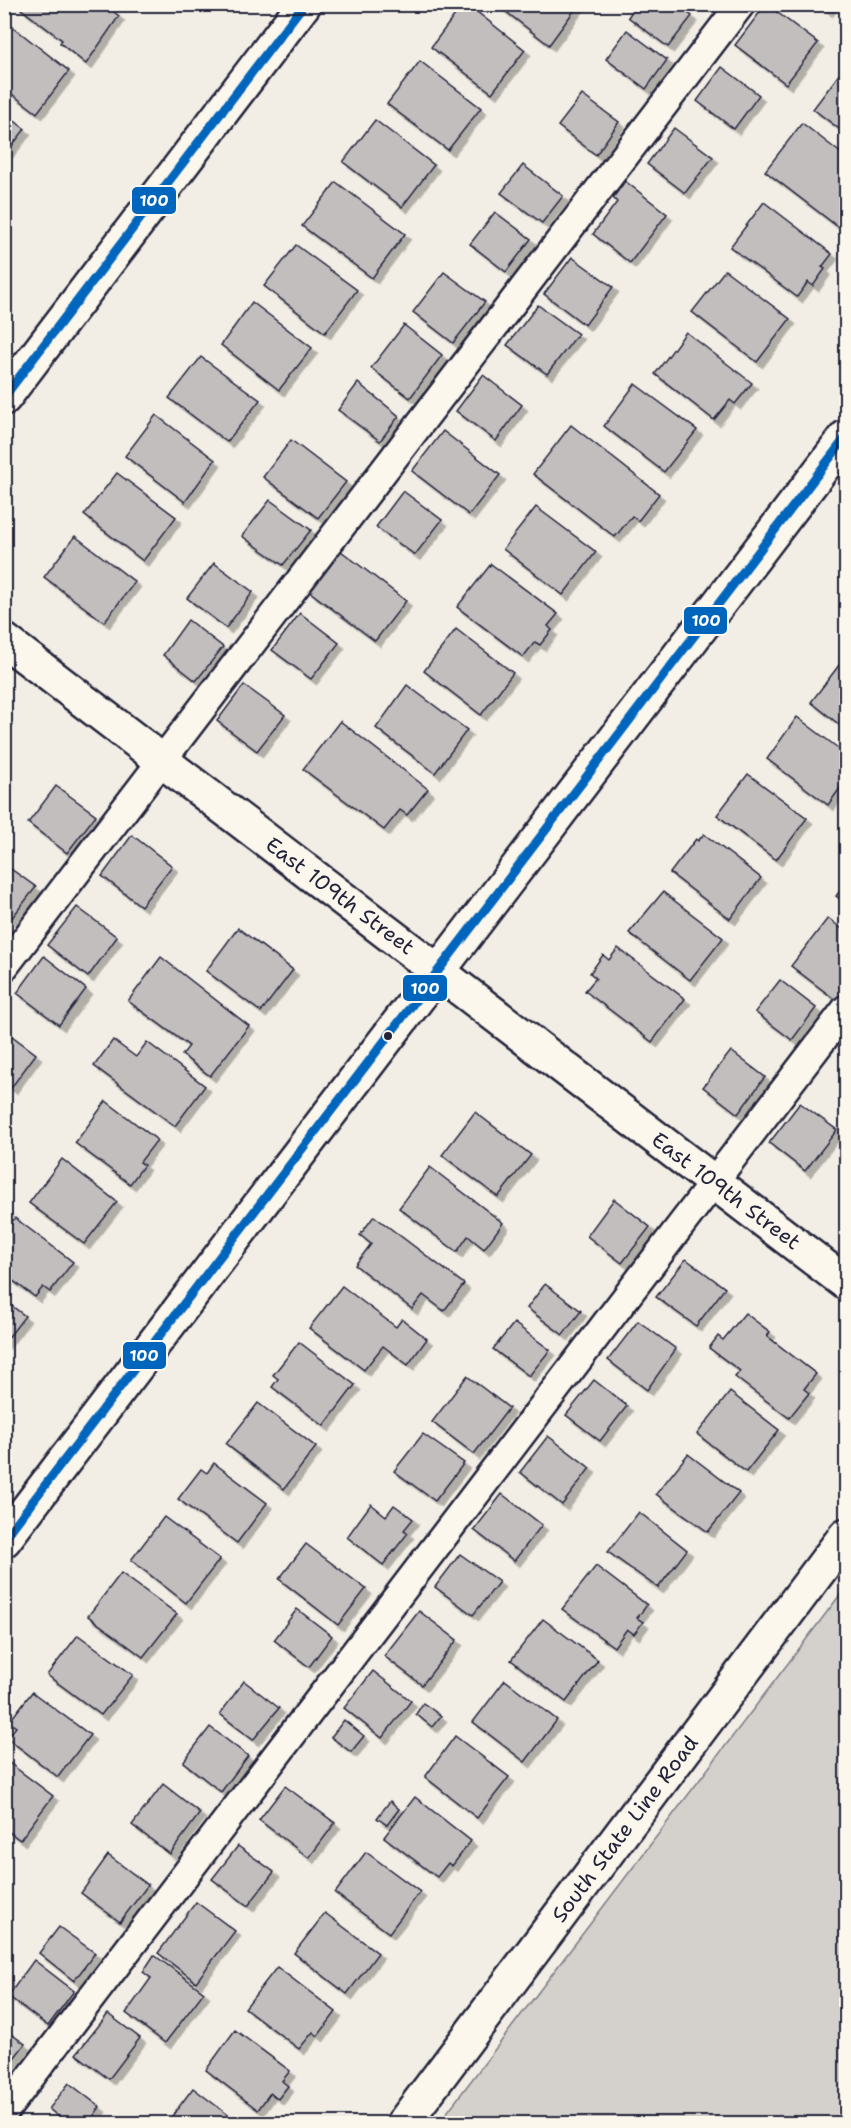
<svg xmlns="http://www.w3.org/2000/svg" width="851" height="2128" viewBox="0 0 851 2128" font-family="'Shantell Sans',sans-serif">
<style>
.green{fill:#d4d1cc;stroke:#7b7a84;stroke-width:1.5}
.building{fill:#c2bebe;stroke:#22223b;stroke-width:1.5;filter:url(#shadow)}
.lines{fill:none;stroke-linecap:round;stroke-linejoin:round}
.lane-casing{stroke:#22223b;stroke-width:32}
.street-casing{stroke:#22223b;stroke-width:38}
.lane{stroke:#fbf7ec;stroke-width:27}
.street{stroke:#fbf7ec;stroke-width:33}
.bus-1-casing{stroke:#fbf7ec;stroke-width:14}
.bus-1{stroke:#0065bd;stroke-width:9}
.bus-dot{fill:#22223b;stroke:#fbf7ec;stroke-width:2}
.labels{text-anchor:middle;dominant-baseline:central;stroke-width:6;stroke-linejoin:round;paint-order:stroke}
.street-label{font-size:21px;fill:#22223b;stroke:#fbf7ec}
.line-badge{stroke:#fbf7ec;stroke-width:2}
.badge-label{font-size:16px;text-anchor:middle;font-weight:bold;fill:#fff}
</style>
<defs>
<filter id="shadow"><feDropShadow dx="5.5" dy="5.5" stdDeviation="0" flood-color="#0004"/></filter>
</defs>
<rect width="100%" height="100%" fill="#f2eee5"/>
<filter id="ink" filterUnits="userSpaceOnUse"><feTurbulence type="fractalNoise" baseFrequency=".0167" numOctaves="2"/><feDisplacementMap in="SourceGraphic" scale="12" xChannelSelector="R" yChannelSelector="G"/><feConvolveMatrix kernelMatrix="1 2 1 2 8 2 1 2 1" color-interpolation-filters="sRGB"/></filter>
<g filter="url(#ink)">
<path class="green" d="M846,1587V2123H439Z"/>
<g class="building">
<path d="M25,4H104L119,16L86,64L60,43L62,40L21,9Z"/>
<path d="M463,4H467L525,50L492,93L431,47Z"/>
<path d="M496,4H579L549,45Z"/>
<path d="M637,4H676L692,16L668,47L628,17Z"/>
<path d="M766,4L818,43L786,84L735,45Z"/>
<path d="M819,4H832L827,11Z"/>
<path d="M13,27L69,71L37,113L4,88V38Z"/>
<path d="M627,30L667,60L646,89L606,59Z"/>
<path d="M420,61L481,108L448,150L387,104Z"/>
<path d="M722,67L759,95L734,129L697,101Z"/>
<path d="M844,68L846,70V134L813,109Z"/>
<path d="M582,95L619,122L596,155L558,126Z"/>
<path d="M4,113L25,129L4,156Z"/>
<path d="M375,120L434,165L402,207L343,162Z"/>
<path d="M802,123L846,157V233L765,171Z"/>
<path d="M674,128L713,157L685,193L647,164Z"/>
<path d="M523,165L563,196L542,223L501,193Z"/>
<path d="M625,181L667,214L630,263L593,234L617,202L613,198Z"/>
<path d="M336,182L405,234L372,278L302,226Z"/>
<path d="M764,202L832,254L822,267L825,269L813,286L808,282L797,297L730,247Z"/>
<path d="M495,212L531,239L506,272L470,244Z"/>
<path d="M296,245L357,290L325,333L264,286Z"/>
<path d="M572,257L613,287L585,325L544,294Z"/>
<path d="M725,270L790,319L757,362L692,312Z"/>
<path d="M444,272L485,302L453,343L413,312Z"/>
<path d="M252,302L312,348L279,390L221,345Z"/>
<path d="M538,305L578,334L547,374L507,345Z"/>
<path d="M404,325L442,355L410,398L371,368Z"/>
<path d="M686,332L752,383L735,404L730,400L714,420L655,374Z"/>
<path d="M201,357L260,400L227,442L169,398Z"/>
<path d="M483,375L522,405L496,441L456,411Z"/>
<path d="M358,383L399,416L380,441L338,410Z"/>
<path d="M635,384L697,430L664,472L604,426Z"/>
<path d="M156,415L215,460L185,502L125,456Z"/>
<path d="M571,425L659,494L638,521L632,516L615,537L533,474Z"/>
<path d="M443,431L500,475L469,515L412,471Z"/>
<path d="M291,440L346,482L318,518L263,477Z"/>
<path d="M117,473L176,517L143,561L84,515Z"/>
<path d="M403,491L442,520L415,555L376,527Z"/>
<path d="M270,500L311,530L283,565L242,536Z"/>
<path d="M536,507L596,552L563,595L503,549Z"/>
<path d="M75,536L135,582L104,622L44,577Z"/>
<path d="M341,551L406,601L375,641L310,592Z"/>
<path d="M214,563L253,592L226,628L187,598Z"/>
<path d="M491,564L558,614L548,626L552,630L540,645L535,642L523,657L457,607Z"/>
<path d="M300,613L339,643L311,679L272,650Z"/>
<path d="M188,620L223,647L196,681L163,655Z"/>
<path d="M456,629L513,673L481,715L424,671Z"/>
<path d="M843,660L846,663V730L811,702Z"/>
<path d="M244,685L285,715L257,751L217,721Z"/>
<path d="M407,685L467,730L435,773L376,728Z"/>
<path d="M797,717L846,754V780L828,805L767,759Z"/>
<path d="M340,721L428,789L407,815L400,810L384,830L303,769Z"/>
<path d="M748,774L807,818L776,860L717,815Z"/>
<path d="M56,786L96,815L67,853L28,823Z"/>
<path d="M704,834L761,878L730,919L670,873L696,839L698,841Z"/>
<path d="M132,835L172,866L141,906L102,876Z"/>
<path d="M4,864L36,887L11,919L4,914Z"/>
<path d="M846,883V903L836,896Z"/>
<path d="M663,892L723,938L690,980L629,933Z"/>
<path d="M77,907L117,937L88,977L47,945Z"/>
<path d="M828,918L846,932V988L837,1001L791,966Z"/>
<path d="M238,928L293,970L261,1012L206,971Z"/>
<path d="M618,948L685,999L652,1042L585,991L596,978L590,973L603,955L609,960Z"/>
<path d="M44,956L86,989L59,1025L17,993Z"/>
<path d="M161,957L249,1026L210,1076L182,1055L189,1046L128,1001Z"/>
<path d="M780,980L816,1008L792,1040L755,1012Z"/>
<path d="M4,1030L36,1054L11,1088L4,1083Z"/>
<path d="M113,1040L136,1057L147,1042L205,1086L175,1126L94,1066Z"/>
<path d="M731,1051L765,1077L738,1114L703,1087Z"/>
<path d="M106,1101L157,1140L140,1162L144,1165L130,1184L75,1143Z"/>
<path d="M800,1103L837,1130L805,1171L769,1143Z"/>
<path d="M475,1112L531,1155L498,1197L442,1155Z"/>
<path d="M62,1159L117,1202L84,1244L29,1203Z"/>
<path d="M430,1167L503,1223L484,1249L468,1236L457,1252L399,1208Z"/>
<path d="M614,1199L650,1227L622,1263L587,1236Z"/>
<path d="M374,1216L464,1284L444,1311L423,1295L412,1309L355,1265L371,1244L360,1235Z"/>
<path d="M15,1218L73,1262L50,1292L43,1287L35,1297L4,1274V1231Z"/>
<path d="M686,1259L725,1288L696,1326L656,1297Z"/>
<path d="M545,1284L581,1311L563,1335L527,1308Z"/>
<path d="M342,1286L396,1327L402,1319L427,1339L408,1365L383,1346L364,1370L309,1328Z"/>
<path d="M4,1300L25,1316L4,1343Z"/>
<path d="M745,1313L770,1332L767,1336L816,1374L804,1389L809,1393L789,1418L735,1377L740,1371L709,1348L718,1336L723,1340Z"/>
<path d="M638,1321L676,1349L647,1390L608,1360Z"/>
<path d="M514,1323L550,1350L529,1376L493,1349Z"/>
<path d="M299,1342L355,1385L324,1426L272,1387L278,1379L273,1375Z"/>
<path d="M467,1376L509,1408L474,1454L432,1422Z"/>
<path d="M594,1380L627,1406L600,1441L566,1415Z"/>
<path d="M730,1392L779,1430L746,1472L697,1434Z"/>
<path d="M258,1403L316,1447L284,1489L226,1444Z"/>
<path d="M423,1434L464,1463L435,1501L394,1471Z"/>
<path d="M548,1436L590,1468L562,1505L520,1472Z"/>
<path d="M688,1454L739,1493L708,1532L656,1494Z"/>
<path d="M214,1463L267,1503L237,1543L178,1499L201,1469L207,1473Z"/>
<path d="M502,1494L542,1525L514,1561L474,1530Z"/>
<path d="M371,1504L386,1516L394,1505L413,1519L404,1530L408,1533L383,1565L347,1537Z"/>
<path d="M639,1512L687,1550L658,1588L608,1552Z"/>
<path d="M164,1517L220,1559L186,1603L131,1560Z"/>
<path d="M306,1544L366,1589L338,1625L279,1579Z"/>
<path d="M460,1554L499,1582L473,1615L435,1587Z"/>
<path d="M596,1566L647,1605L637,1618L643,1622L634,1634L627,1629L614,1647L562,1609Z"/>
<path d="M121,1573L177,1614L143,1657L88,1616Z"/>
<path d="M297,1609L332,1636L309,1667L274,1640Z"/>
<path d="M419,1611L457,1640L422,1685L384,1656Z"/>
<path d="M543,1619L598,1660L566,1702L511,1660Z"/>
<path d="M78,1635L133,1675L101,1715L47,1675Z"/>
<path d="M373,1671L411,1701L382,1738L344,1708Z"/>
<path d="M505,1680L557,1720L525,1762L473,1722Z"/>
<path d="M244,1681L279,1708L253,1740L220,1714Z"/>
<path d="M32,1692L90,1735L58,1777L7,1738L16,1727L9,1722Z"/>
<path d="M423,1703L441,1716L432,1727L416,1714Z"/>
<path d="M344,1720L364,1736L351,1752L331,1737Z"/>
<path d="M210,1727L248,1756L221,1792L183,1762Z"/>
<path d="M455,1736L509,1777L477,1818L425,1777Z"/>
<path d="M4,1759L53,1796L20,1840L4,1828Z"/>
<path d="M163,1784L200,1813L170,1854L132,1825Z"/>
<path d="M285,1786L335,1823L309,1858L259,1820Z"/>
<path d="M415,1797L471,1841L452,1866L448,1863L437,1877L384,1837Z"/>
<path d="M390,1801L399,1809L387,1825L377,1818Z"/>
<path d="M238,1846L274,1872L248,1906L212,1879Z"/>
<path d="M366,1852L420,1892L389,1933L335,1893Z"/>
<path d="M108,1855L148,1885L120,1922L81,1893Z"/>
<path d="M196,1902L235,1931L196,1982L158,1953Z"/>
<path d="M325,1913L378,1953L347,1994L294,1953Z"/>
<path d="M59,1927L95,1953L74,1981L39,1953Z"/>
<path d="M154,1955L204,1992L165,2043L126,2013L151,1978L143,1972Z"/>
<path d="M34,1960L74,1991L48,2026L8,1996Z"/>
<path d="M277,1967L336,2012L318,2036L313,2032L299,2049L245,2008Z"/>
<path d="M108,2014L140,2038L109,2079L76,2054Z"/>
<path d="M4,2029L25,2044L4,2071Z"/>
<path d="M235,2030L290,2071L282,2081L288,2086L278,2099L270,2093L258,2110L206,2070Z"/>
<path d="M69,2083L100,2107L88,2124H68L49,2109Z"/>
<path d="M193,2088L240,2124H166Z"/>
</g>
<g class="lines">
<defs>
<g id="lane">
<path d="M4,967L741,4"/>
<path d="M4,2112L846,1009"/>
</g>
<g id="street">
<path d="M4,398L304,4"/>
<path d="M4,640L846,1283"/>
<path d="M4,1540L846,437"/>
<path d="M403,2124L846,1535"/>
</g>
</defs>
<use href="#lane" class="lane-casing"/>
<use href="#street" class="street-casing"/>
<use href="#lane" class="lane"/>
<use href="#street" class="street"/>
<defs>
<g id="bus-1">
<path d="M4,397L304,4"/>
<path d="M4,1539L846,437"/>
</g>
</defs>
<use href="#bus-1" class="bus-1-casing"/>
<use href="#bus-1" class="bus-1"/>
</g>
</g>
<circle class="bus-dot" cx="388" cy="1036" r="5"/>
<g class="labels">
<g class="street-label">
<text transform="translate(340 896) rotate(37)">East 109th Street</text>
<text transform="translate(726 1191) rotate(37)">East 109th Street</text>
<text transform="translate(625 1829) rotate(-53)">South State Line Road</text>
</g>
</g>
<g class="line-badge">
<rect x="131" y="186" width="46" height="29" rx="6" fill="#0065bd"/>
<rect x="683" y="606" width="45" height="29" rx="6" fill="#0065bd"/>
<rect x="402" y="974" width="46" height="28" rx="6" fill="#0065bd"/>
<rect x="122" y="1341" width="45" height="29" rx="6" fill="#0065bd"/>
</g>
<g class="badge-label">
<text x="154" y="206">100</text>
<text x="706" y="626">100</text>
<text x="425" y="994">100</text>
<text x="144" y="1361">100</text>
</g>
<rect width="851" height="2128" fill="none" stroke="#fbf7ec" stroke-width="24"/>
<rect x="12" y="12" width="827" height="2104" fill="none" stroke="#22223b" stroke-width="2" filter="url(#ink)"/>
</svg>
